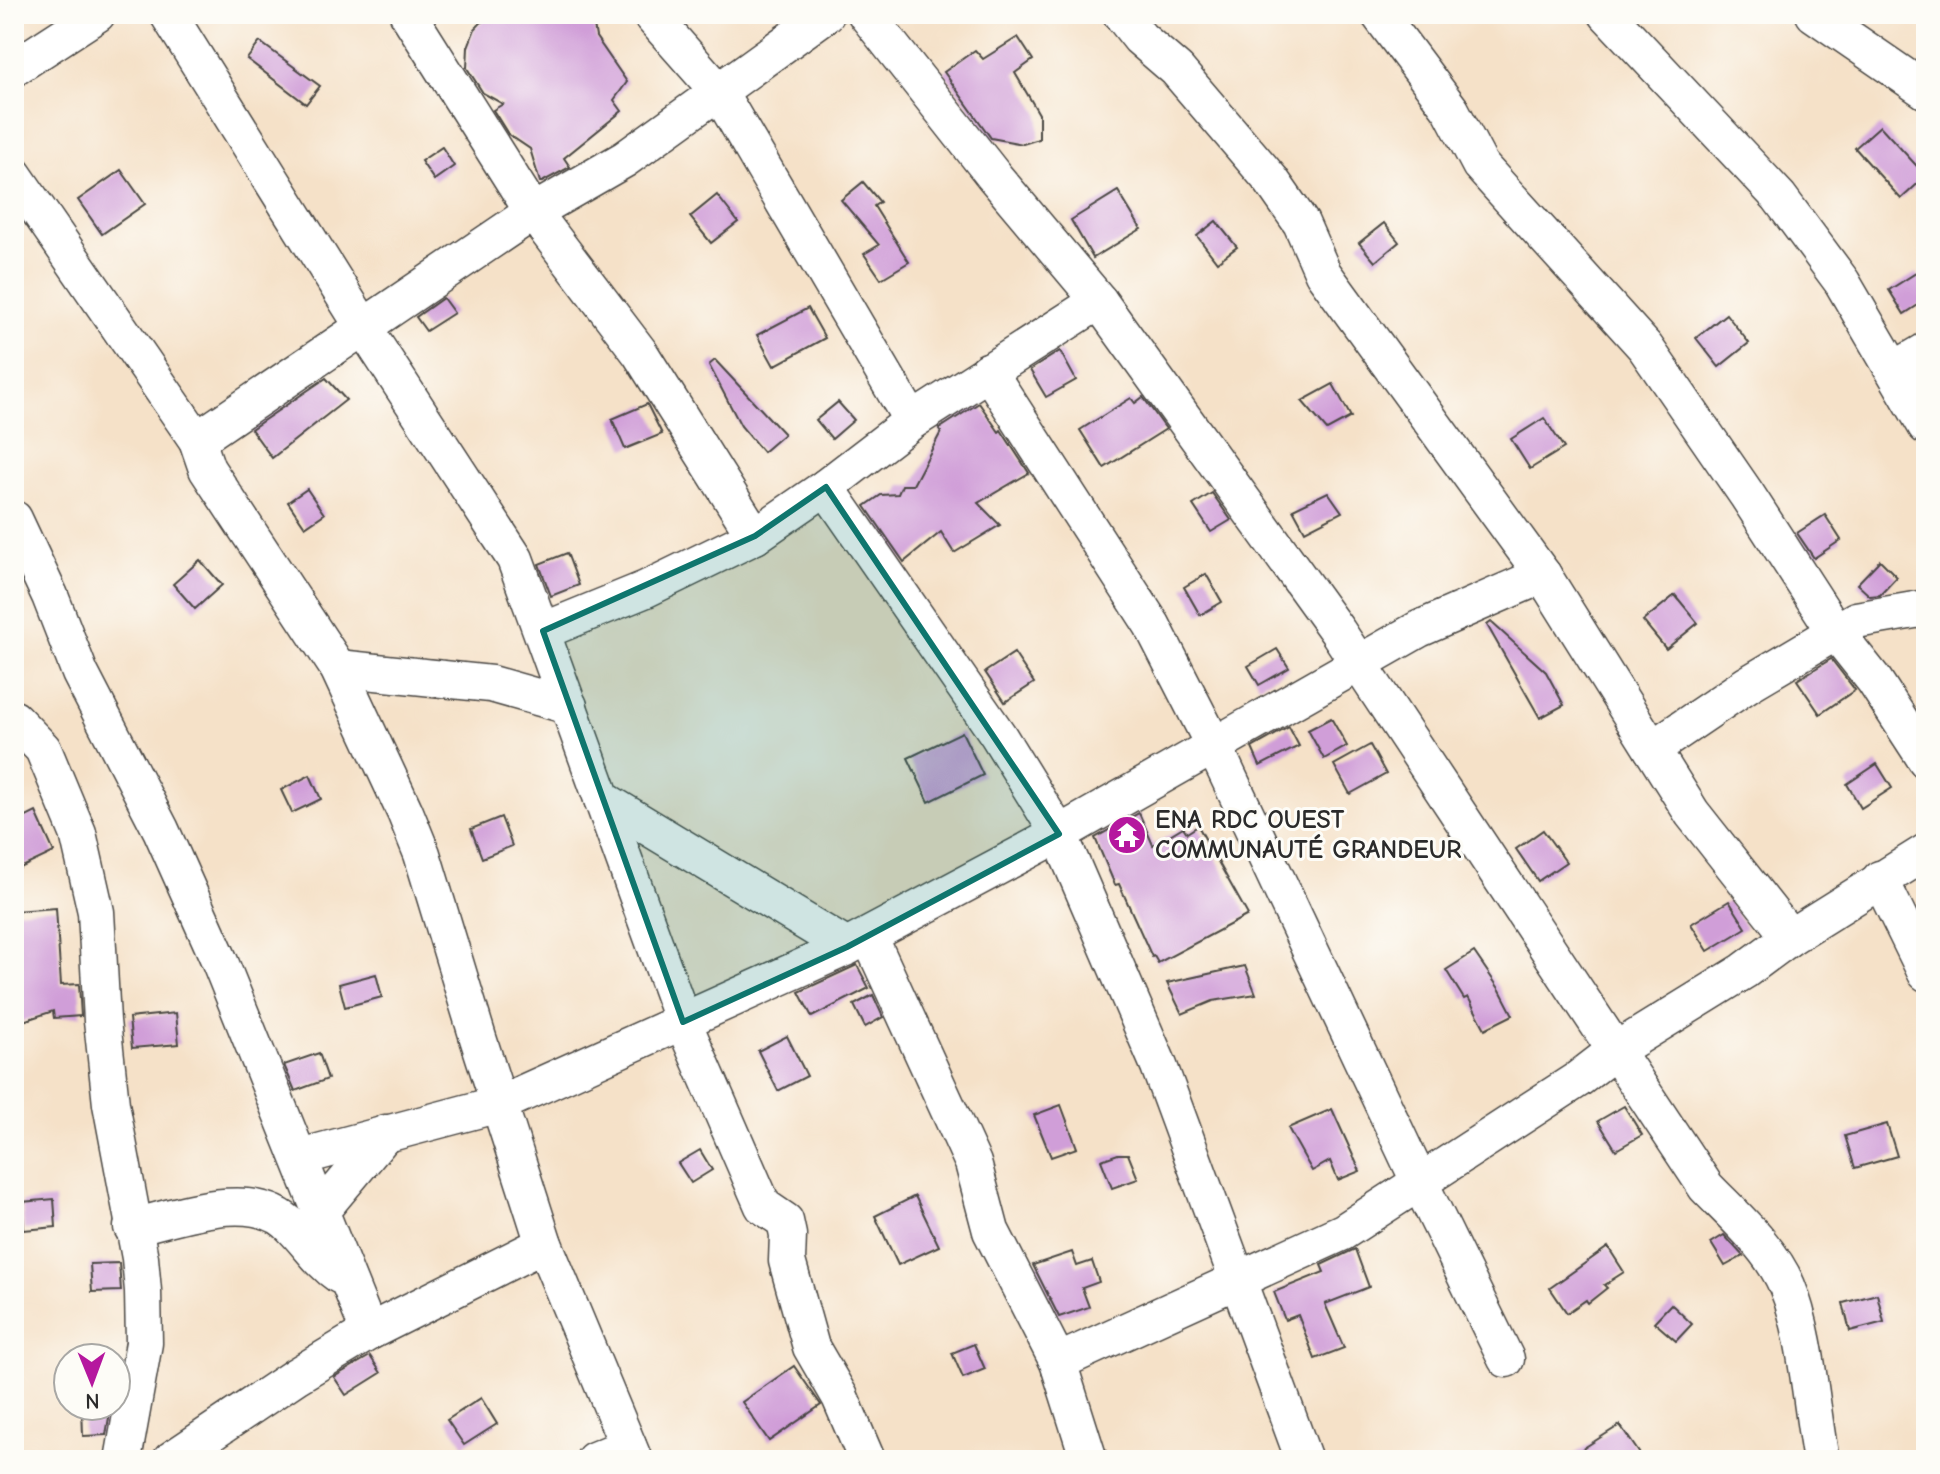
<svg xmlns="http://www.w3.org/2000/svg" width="1940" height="1474" viewBox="0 0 1940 1474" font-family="'Comic Neue',sans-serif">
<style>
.building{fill:#d09ed8}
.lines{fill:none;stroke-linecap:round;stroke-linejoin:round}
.minor-casing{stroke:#494643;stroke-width:39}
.minor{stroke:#fff;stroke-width:36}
.marked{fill:#0f766e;fill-opacity:0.2;stroke:#0f766e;stroke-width:6;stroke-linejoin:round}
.labels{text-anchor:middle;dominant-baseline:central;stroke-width:6;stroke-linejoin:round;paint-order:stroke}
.poi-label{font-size:26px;font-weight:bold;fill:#2b2b2b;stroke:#fdfcf7;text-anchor:start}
</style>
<rect width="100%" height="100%" fill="#fdfcf7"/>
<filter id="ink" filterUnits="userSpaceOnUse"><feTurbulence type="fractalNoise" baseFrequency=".0125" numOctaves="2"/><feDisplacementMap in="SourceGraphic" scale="16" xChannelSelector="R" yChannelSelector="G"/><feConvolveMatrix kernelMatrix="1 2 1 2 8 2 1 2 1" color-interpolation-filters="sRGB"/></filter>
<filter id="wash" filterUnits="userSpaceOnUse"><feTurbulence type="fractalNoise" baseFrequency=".006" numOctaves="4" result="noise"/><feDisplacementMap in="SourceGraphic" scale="32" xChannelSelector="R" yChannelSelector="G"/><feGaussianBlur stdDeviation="1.8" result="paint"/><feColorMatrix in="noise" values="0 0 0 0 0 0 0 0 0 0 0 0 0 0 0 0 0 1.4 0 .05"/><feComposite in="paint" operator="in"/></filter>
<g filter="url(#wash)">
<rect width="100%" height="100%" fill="#f5e1c8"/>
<g id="blocks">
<g class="building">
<path d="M489,14H592L596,37L627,82L614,100L622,111L564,158L570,167L542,182H540L530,149L508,134L493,110L503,104L483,93L467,68L468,47L475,29Z"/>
<path d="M1018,37L1033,60L1015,73L1039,114V139L1023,144L991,138L944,72L975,50L983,59Z"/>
<path d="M260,42L320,86L306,104L247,59Z"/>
<path d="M1880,126L1926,176L1901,199L1855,148Z"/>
<path d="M442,147L454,166L434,180L421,161Z"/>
<path d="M121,170L145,204L102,234L78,200Z"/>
<path d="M863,182L880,202L874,206L909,262L881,279L864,254L879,245L841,200Z"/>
<path d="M1118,191L1141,229L1093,258L1071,220Z"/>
<path d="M717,195L738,222L711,243L690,217Z"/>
<path d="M1216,221L1237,247L1217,262L1197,236Z"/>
<path d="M1384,223L1399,242L1375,262L1359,243Z"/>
<path d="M1916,273L1926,290V300L1904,314L1889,290Z"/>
<path d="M443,298L454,313L426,331L416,317Z"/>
<path d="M808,308L825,338L774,366L757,335Z"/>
<path d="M1726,314L1749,343L1719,367L1696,338Z"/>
<path d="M1060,351L1076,380L1046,397L1030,370Z"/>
<path d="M715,360L784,434L763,452L741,426L709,365Z"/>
<path d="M326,378L346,400L272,458L251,429Z"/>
<path d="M1333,384L1351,417L1327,430L1302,401Z"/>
<path d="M1143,397L1166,429L1104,468L1080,430L1131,398L1135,403Z"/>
<path d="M838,402L854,420L832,439L816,420Z"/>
<path d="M979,403L999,432L1001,430L1029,473L978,503L1000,525L954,553L941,532L904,562L865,506L881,495L898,494L902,485H913L941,432L939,429Z"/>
<path d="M647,404L662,434L625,449L612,419Z"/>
<path d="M1544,418L1564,448L1530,469L1511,439Z"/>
<path d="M307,489L324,514L305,527L288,502Z"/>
<path d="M1328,492L1342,512L1305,531L1293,509Z"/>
<path d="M1212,493L1231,520L1211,532L1193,505Z"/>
<path d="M1825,515L1841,540L1814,558L1797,533Z"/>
<path d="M567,553L579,585L551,596L539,564Z"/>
<path d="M200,560L222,585L195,609L173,584Z"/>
<path d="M1880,560L1897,577L1880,595L1870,596L1857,584Z"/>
<path d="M1206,574L1222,602L1200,615L1184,587Z"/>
<path d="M1675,595L1698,623L1666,649L1643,621Z"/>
<path d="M1491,622L1546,672L1564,705L1540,718L1487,625Z"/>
<path d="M1277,649L1289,668L1259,685L1248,666Z"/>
<path d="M1014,653L1034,683L1005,702L985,672Z"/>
<path d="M1831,659L1855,690L1820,714L1797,680Z"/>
<path d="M1331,718L1347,746L1324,759L1308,730Z"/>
<path d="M1289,727L1299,746L1260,766L1252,748Z"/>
<path d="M962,732L983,775L929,802L908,758Z"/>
<path d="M1370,745L1386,774L1350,794L1334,765Z"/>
<path d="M1877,764L1892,788L1861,808L1847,784Z"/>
<path d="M310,775L321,799L292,813L281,790Z"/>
<path d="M36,812L54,852L14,871V823Z"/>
<path d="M1139,813L1153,845L1183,827L1187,833L1198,826L1248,915L1158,963L1154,956L1152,957L1119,884L1115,885L1095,838Z"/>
<path d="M501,817L512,846L482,858L471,829Z"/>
<path d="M1543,830L1566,862L1538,881L1516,849Z"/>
<path d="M1729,901L1746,928L1708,951L1691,924Z"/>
<path d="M56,908L61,985L79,984L81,1016L54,1018L53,1011L14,1024V986L17,985L14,911Z"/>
<path d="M1474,952L1500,990L1513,1015L1485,1029L1468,997L1464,999L1446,970Z"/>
<path d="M857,965L869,988L812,1017L799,992Z"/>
<path d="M1245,966L1256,994L1213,1001L1182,1014L1167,983Z"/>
<path d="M376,974L382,997L345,1007L339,984Z"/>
<path d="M873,995L883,1017L865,1027L854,1005Z"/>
<path d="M176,1013L179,1044L132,1048L129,1018Z"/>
<path d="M787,1036L807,1076L778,1091L758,1051Z"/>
<path d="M319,1053L328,1079L295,1091L284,1065Z"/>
<path d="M1061,1105L1077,1148L1051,1157L1034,1115Z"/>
<path d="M1624,1106L1642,1135L1616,1150L1598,1121Z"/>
<path d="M1332,1109L1360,1171L1338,1180L1330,1161L1312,1171L1288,1128Z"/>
<path d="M1887,1124L1897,1156L1855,1168L1845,1136Z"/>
<path d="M700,1150L712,1170L691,1183L678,1163Z"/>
<path d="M1118,1154H1128L1138,1179L1112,1188L1101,1160Z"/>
<path d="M915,1196L939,1246L898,1265L875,1216Z"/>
<path d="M54,1199L56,1227L24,1230L22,1202Z"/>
<path d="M1724,1235L1743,1256L1725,1266L1711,1243Z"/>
<path d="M1608,1247L1624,1272L1604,1285L1607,1288L1588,1303L1586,1300L1567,1313L1550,1288Z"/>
<path d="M1355,1249L1369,1287L1325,1304L1344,1348L1315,1359L1298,1315L1285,1320L1274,1292L1324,1272L1321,1265Z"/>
<path d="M1072,1252L1077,1266L1092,1261L1099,1282L1082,1288L1089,1307L1059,1317L1033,1265Z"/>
<path d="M119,1263L121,1291L92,1292L90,1264Z"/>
<path d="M1877,1294L1884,1322L1850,1331L1843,1303Z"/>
<path d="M1671,1304L1692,1324L1676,1341L1654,1322Z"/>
<path d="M974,1344L985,1369L963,1378L952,1353Z"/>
<path d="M370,1356L381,1373L346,1395L334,1377Z"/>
<path d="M794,1366L821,1405L769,1441L742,1402Z"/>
<path d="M481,1398L497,1424L464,1445L447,1420Z"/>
<path d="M82,1406H111L106,1435L83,1436Z"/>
<path d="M1620,1425L1644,1460H1565Z"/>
</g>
</g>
</g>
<g filter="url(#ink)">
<use href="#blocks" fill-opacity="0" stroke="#494643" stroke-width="2"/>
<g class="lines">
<defs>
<g id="minor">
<path d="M168,14L364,328L515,559L683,1022L763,1206L785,1221L788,1235L787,1261L811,1347L840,1397L867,1460"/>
<path d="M408,14L533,212L640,353L755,536"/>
<path d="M650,14L719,92L912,421"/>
<path d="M866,14L994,176L1099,301L1338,632L1706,1187C1734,1216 1771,1248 1787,1286C1807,1333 1811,1408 1821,1460"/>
<path d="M1121,14L1140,38L1177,70L1271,180L1301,223L1323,273L1543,575L1692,813L1790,937"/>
<path d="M1379,14L1451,110L1480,165L1645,347L1747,495L1835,631L1874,680L1926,760"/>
<path d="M1607,14L1779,197L1842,282L1926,426"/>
<path d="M1814,14L1926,91"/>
<path d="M14,68L97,14"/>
<path d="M14,175L197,440L207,469L338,668L405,812L422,854L478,1038L544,1244L634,1460"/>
<path d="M1894,370L1926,351"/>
<path d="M988,371L1152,625L1214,746L1419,1181L1506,1359"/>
<path d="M197,440L533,212L625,159L826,14"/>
<path d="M826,487L998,735L1059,834L1159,1066L1304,1460"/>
<path d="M14,519L50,596L80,673L161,830L220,962L369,1332"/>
<path d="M543,631L646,589L755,536L826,487L912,421L1099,301"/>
<path d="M338,668L491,684L569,706"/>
<path d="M14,719L43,749L78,833L96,912L102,1021L111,1104L140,1258L143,1291L144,1343L123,1460"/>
<path d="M1652,749L1748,684L1856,620L1926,608"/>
<path d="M602,799L847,947"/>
<path d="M1880,879L1926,973"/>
<path d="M869,936L973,1163L991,1231L1058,1362L1089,1460"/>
<path d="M300,1157L499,1104L847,947L1059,834L1419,629L1543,575"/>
<path d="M320,1212L386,1133"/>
<path d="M132,1227C177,1217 248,1189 287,1222C306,1239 318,1261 339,1275"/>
<path d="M1058,1362L1343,1232L1577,1080L1616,1050L1744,971L1790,937L1926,852"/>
<path d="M171,1460L296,1376L369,1332L544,1244"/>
<path d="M594,1460L628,1446"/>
</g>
</defs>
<use href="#minor" class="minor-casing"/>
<use href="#minor" class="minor"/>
</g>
</g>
<path class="marked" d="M826,487L1059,834L847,947L683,1022L543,631L755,536Z"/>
<defs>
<symbol id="temple-disc" viewBox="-11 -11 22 22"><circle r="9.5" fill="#b5179e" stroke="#fdfcf7"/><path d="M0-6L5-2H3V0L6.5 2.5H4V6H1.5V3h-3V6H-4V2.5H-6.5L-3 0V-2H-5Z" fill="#fff"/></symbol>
</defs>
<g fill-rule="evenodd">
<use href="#temple-disc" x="1105" y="813" width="44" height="44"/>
</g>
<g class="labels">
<g class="poi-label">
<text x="1155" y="820">ENA RDC OUEST<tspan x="1155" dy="30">COMMUNAUTÉ GRANDEUR</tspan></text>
</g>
</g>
<rect width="1940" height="1474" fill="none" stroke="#fdfcf7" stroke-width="48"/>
<g transform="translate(92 1382) rotate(179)"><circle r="38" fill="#fdfcf7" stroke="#a9a8a5" stroke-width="2"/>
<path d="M0-6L14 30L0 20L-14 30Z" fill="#b5179e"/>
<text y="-12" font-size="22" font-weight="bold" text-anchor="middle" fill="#2b2b2b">N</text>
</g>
</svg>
